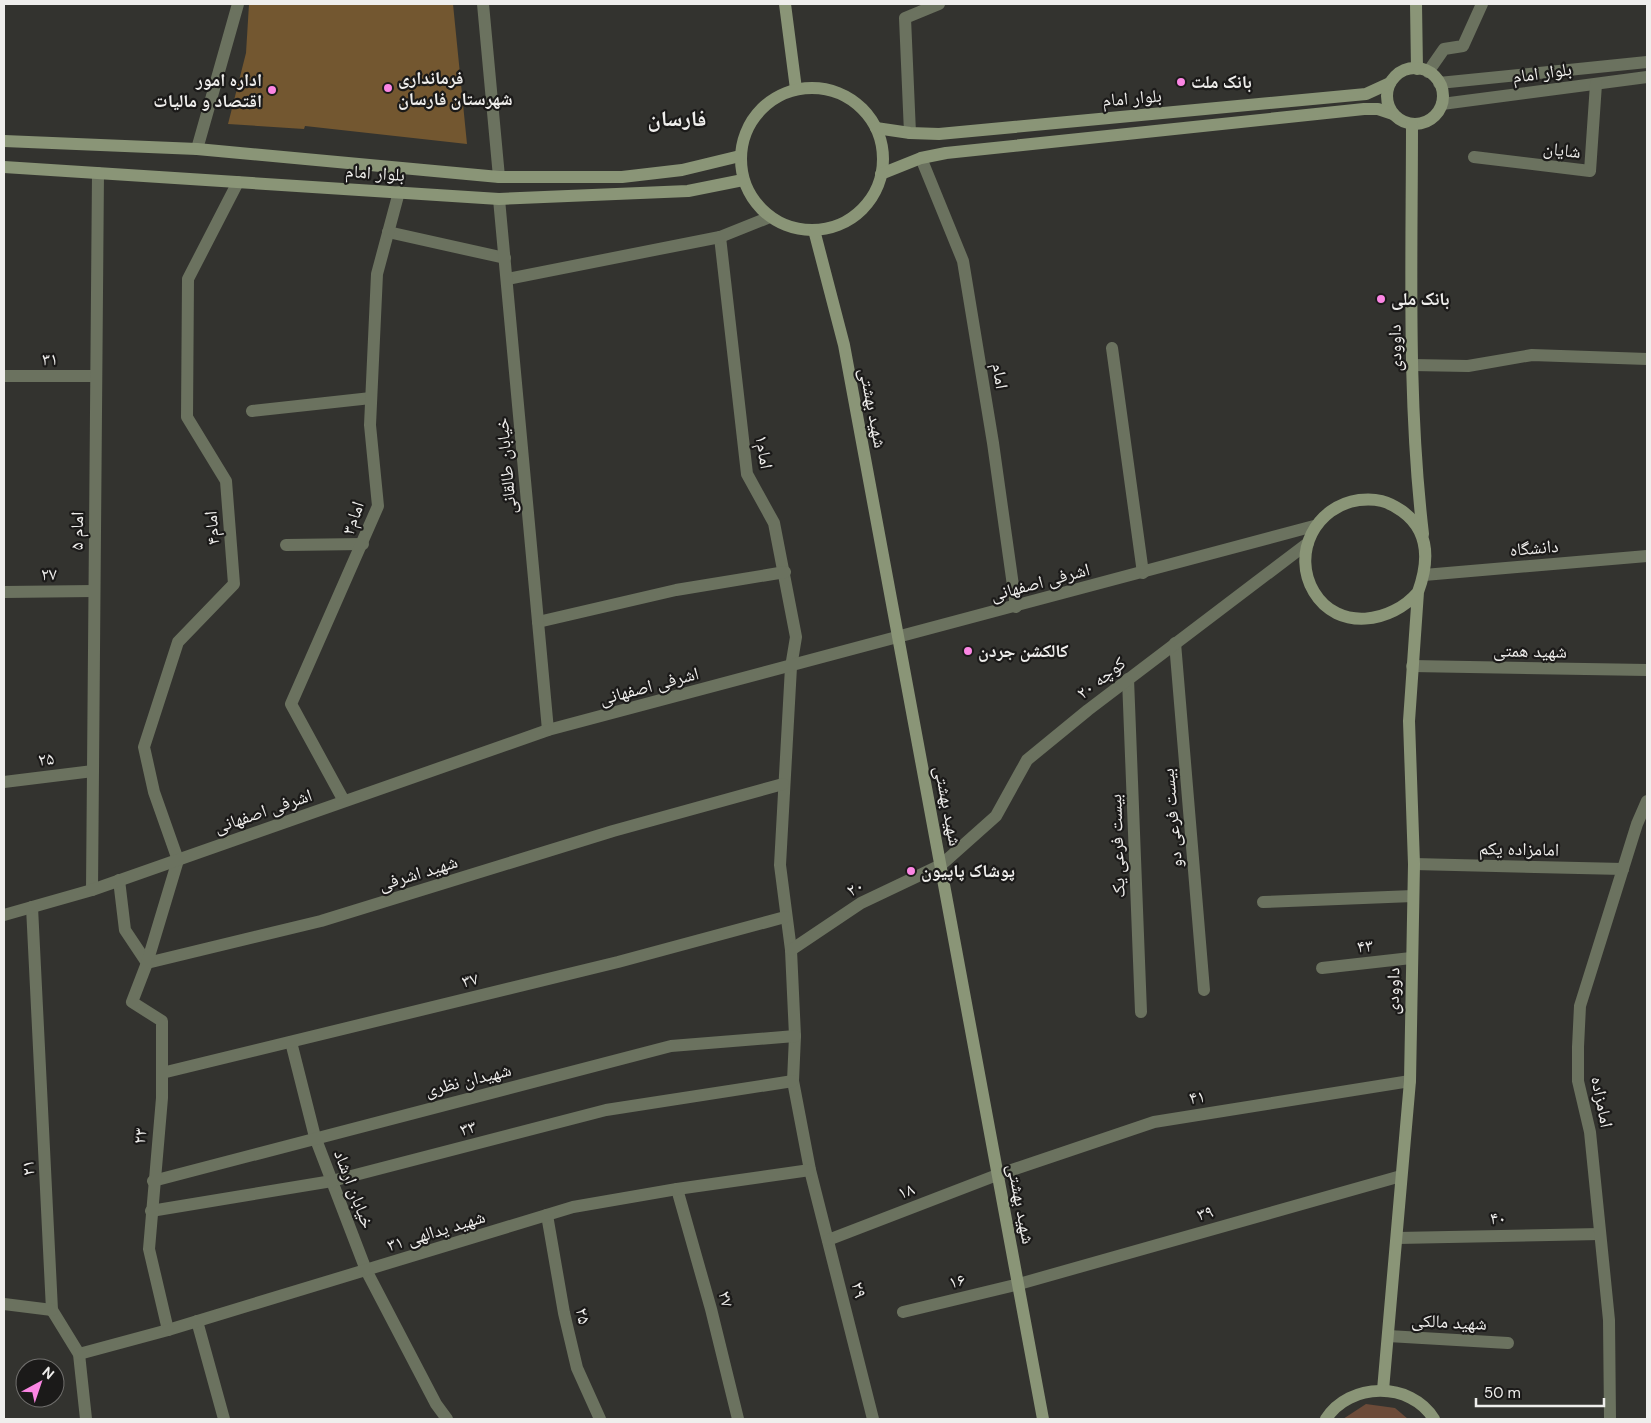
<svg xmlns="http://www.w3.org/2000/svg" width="1651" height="1423" viewBox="0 0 1651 1423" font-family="'DM Sans','Noto Naskh Arabic',sans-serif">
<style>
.green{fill:#6c4b39}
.building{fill:#735730}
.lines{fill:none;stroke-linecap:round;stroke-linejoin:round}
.minor{stroke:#6b725f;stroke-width:12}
.tertiary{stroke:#6b725f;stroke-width:12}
.secondary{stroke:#8a9577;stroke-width:12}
.poi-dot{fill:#fc86e4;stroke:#1b1a19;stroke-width:2}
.labels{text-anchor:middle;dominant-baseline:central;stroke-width:4.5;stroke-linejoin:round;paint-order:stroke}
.street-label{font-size:18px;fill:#efeeec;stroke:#1b1a19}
.poi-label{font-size:18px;font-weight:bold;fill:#efeeec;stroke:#1b1a19;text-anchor:start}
.district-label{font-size:22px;font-weight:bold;fill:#efeeec;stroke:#1b1a19}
</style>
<rect width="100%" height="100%" fill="#33332f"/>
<path class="green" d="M1366,1404L1395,1408L1408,1419H1343Z"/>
<path class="building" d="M249,4H453L467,144L305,126L304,129L228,124L246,53Z"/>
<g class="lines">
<g class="minor">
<path d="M1428,72L1444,49L1463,46L1482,4"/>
<path d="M1439,83L1647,62"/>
<path d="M1442,104L1647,77"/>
<path d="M910,133L905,18L939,4"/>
<path d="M197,149L238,4"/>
<path d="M1474,157L1590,171L1596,84"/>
<path d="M921,158L963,261L993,443L1016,607"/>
<path d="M388,232L505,258"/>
<path d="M720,237L747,474L774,523L796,637L791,667L780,865L791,950L795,1036L793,1081L810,1170L873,1419"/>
<path d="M507,279L720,237L770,217"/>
<path d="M1112,348L1143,573"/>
<path d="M1412,365L1468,366L1532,355L1647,359"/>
<path d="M4,376H96"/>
<path d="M252,411L371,398"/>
<path d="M286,545L363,544"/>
<path d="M4,592L94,591"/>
<path d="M538,622L676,590L785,572"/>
<path d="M1175,643L1204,990"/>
<path d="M1412,666L1647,670"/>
<path d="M1128,679L1141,1012"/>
<path d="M4,782L93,771"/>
<path d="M344,801L291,704L378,506L370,425L377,274L399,192"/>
<path d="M1414,864L1623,869"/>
<path d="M119,880L125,930L147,963L321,921L613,831L783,784"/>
<path d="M92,890L98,173"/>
<path d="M1263,902L1413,896"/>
<path d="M32,907L52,1310L79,1354L86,1419"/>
<path d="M791,950L861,903L941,865L996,816L1027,760L1088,710L1308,543"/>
<path d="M1322,968L1411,958"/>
<path d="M291,1042L315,1137L366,1270L436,1404L447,1419"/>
<path d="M162,1073L618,962L785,917"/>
<path d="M153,1181L671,1046L795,1036"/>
<path d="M677,1189L711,1309L738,1419"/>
<path d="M151,1211L332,1181L606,1110L793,1081"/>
<path d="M547,1215L564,1313L577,1368L600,1419"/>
<path d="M1397,1238L1600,1234"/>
<path d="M828,1240L997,1175L1154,1122L1410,1081"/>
<path d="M4,1304L52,1310"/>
<path d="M903,1312L1019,1284L1401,1176"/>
<path d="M197,1321L224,1419"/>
<path d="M168,1330L149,1249L162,1098V1021L132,1002L147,963L178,860L154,792L144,747L178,642L234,584L226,481L187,417L188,279L238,182"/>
<path d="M1388,1336L1508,1343"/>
<path d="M79,1354L168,1330L573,1207L677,1189L810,1170"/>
<path d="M1610,1419L1609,1320L1590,1132L1578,1081V1047L1580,1006L1637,824L1647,801"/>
</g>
<g class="tertiary">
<path d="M483,4L499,177"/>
<path d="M499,199L548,730"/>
<path d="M1424,575L1647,556"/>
<path d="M4,915L92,890L548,730L1314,526"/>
</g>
<g class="secondary">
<path d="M785,4L796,89"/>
<path d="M1416,4L1417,69"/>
<circle cx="1415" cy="96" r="28"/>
<circle cx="812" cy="159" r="71"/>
<path d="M1412,124C1412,261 1407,398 1423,534"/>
<path d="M876,128L910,133L939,134L1366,94L1390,83"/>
<path d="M4,141L197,149L499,177H622L682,170L740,156"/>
<path d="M4,167L499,199L688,191L743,180"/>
<path d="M881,174L921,158L946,153L1364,109H1378L1393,114"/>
<path d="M814,230L844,345L1043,1419"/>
<path d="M1383,1390L1410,1081L1414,864L1409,721L1418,592C1429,562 1430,531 1402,511C1388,501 1376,498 1359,500C1316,506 1291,553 1314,592C1338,632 1392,623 1418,592"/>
<path d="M1326,1419C1349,1382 1411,1381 1434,1419"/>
</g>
</g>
<g class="poi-dot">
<circle cx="1181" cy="82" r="5"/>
<circle cx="388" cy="88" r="5"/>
<circle cx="272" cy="90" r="5"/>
<circle cx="1381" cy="299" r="5"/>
<circle cx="968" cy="651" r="5"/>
<circle cx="911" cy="871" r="5"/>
</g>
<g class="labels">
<g class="street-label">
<text transform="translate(1542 73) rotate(-8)">بلوار امام</text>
<text transform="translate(1132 98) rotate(-5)">بلوار امام</text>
<text transform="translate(1562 150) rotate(7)">شایان</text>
<text transform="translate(375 173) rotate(4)">بلوار امام</text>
<text transform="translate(1395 348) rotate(-91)">داوودی</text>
<text x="50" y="359">۳۱</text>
<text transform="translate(1000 376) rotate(81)">امام</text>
<text transform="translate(873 408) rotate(79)">شهید بهشتی</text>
<text transform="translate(764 452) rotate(80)">امام۱</text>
<text transform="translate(506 466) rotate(-95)">خیابان طالقانی</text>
<text transform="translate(353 518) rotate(-71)">امام۳</text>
<text transform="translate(212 528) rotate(-95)">امام۴</text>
<text transform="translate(77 531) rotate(-89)">امام ۵</text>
<text transform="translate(1534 548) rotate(-5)">دانشگاه</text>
<text transform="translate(49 574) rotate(-1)">۲۷</text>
<text transform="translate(1040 582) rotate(-15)">اشرفی اصفهانی</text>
<text transform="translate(1530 651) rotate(1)">شهید همتی</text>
<text transform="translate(1101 678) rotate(-38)">کوچه ۲۰</text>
<text transform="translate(649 686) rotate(-15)">اشرفی اصفهانی</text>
<text transform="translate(46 759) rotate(-7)">۲۵</text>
<text transform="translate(948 806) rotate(79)">شهید بهشتی</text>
<text transform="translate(263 811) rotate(-19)">اشرفی اصفهانی</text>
<text transform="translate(1172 818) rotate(-95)">بیست فرعی دو</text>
<text transform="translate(1117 846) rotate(-92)">بیست فرعی یک</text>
<text transform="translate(1519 849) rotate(1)">امامزاده یکم</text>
<text transform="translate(418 873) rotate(-17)">شهید اشرفی</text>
<text transform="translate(855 888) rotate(-29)">۲۰</text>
<text transform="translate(1365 946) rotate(-6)">۴۳</text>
<text transform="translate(470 980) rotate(-14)">۳۷</text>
<text transform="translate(1393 991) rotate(-89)">داوودی</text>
<text transform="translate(468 1080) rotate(-14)">شهیدان نظری</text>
<text transform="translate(1197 1097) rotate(-9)">۴۱</text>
<text transform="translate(1602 1102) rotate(79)">امامزاده</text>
<text transform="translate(468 1128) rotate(-15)">۳۳</text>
<text transform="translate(140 1136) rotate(-84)">۲۳</text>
<text transform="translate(28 1168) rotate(-93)">۲۱</text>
<text transform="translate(354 1189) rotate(69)">خیابان ارشاد</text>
<text transform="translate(906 1191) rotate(-21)">۱۸</text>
<text transform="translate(1021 1204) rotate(79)">شهید بهشتی</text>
<text transform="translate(1205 1213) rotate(-16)">۳۹</text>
<text transform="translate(1498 1218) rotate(-1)">۴۰</text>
<text transform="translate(436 1231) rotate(-17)">۳۱ شهید یدالهی</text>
<text transform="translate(957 1281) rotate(-14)">۱۶</text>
<text transform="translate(859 1290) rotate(76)">۲۹</text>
<text transform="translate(726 1299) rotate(75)">۲۷</text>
<text transform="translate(583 1316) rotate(78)">۲۵</text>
<text transform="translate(1449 1322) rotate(3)">شهید مالکی</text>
</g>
<g class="poi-label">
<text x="398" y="78">فرمانداری<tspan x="398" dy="21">شهرستان فارسان</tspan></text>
<text x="262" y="80" text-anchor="end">اداره امور<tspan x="262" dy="21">اقتصاد و مالیات</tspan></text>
<text x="1191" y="82">بانک ملت</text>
<text x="1391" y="299">بانک ملی</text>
<text x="978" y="651">کالکشن جردن</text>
<text x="921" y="871">پوشاک پاپیون</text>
</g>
<g class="district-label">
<text x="677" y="118">فارسان</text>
</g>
</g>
<rect width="1651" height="1423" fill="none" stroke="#efeeec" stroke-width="10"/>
<g transform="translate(40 1383) rotate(40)"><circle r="24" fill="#1b1a19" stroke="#706f6d"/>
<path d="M0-4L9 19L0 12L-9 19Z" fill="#fc86e4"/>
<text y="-8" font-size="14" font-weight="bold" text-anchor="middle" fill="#efeeec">N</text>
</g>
<path d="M1476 1398v8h128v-8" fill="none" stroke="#efeeec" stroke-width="2.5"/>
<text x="1484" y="1398" font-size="15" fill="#efeeec" stroke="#1b1a19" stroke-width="4" paint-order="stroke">50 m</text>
</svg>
